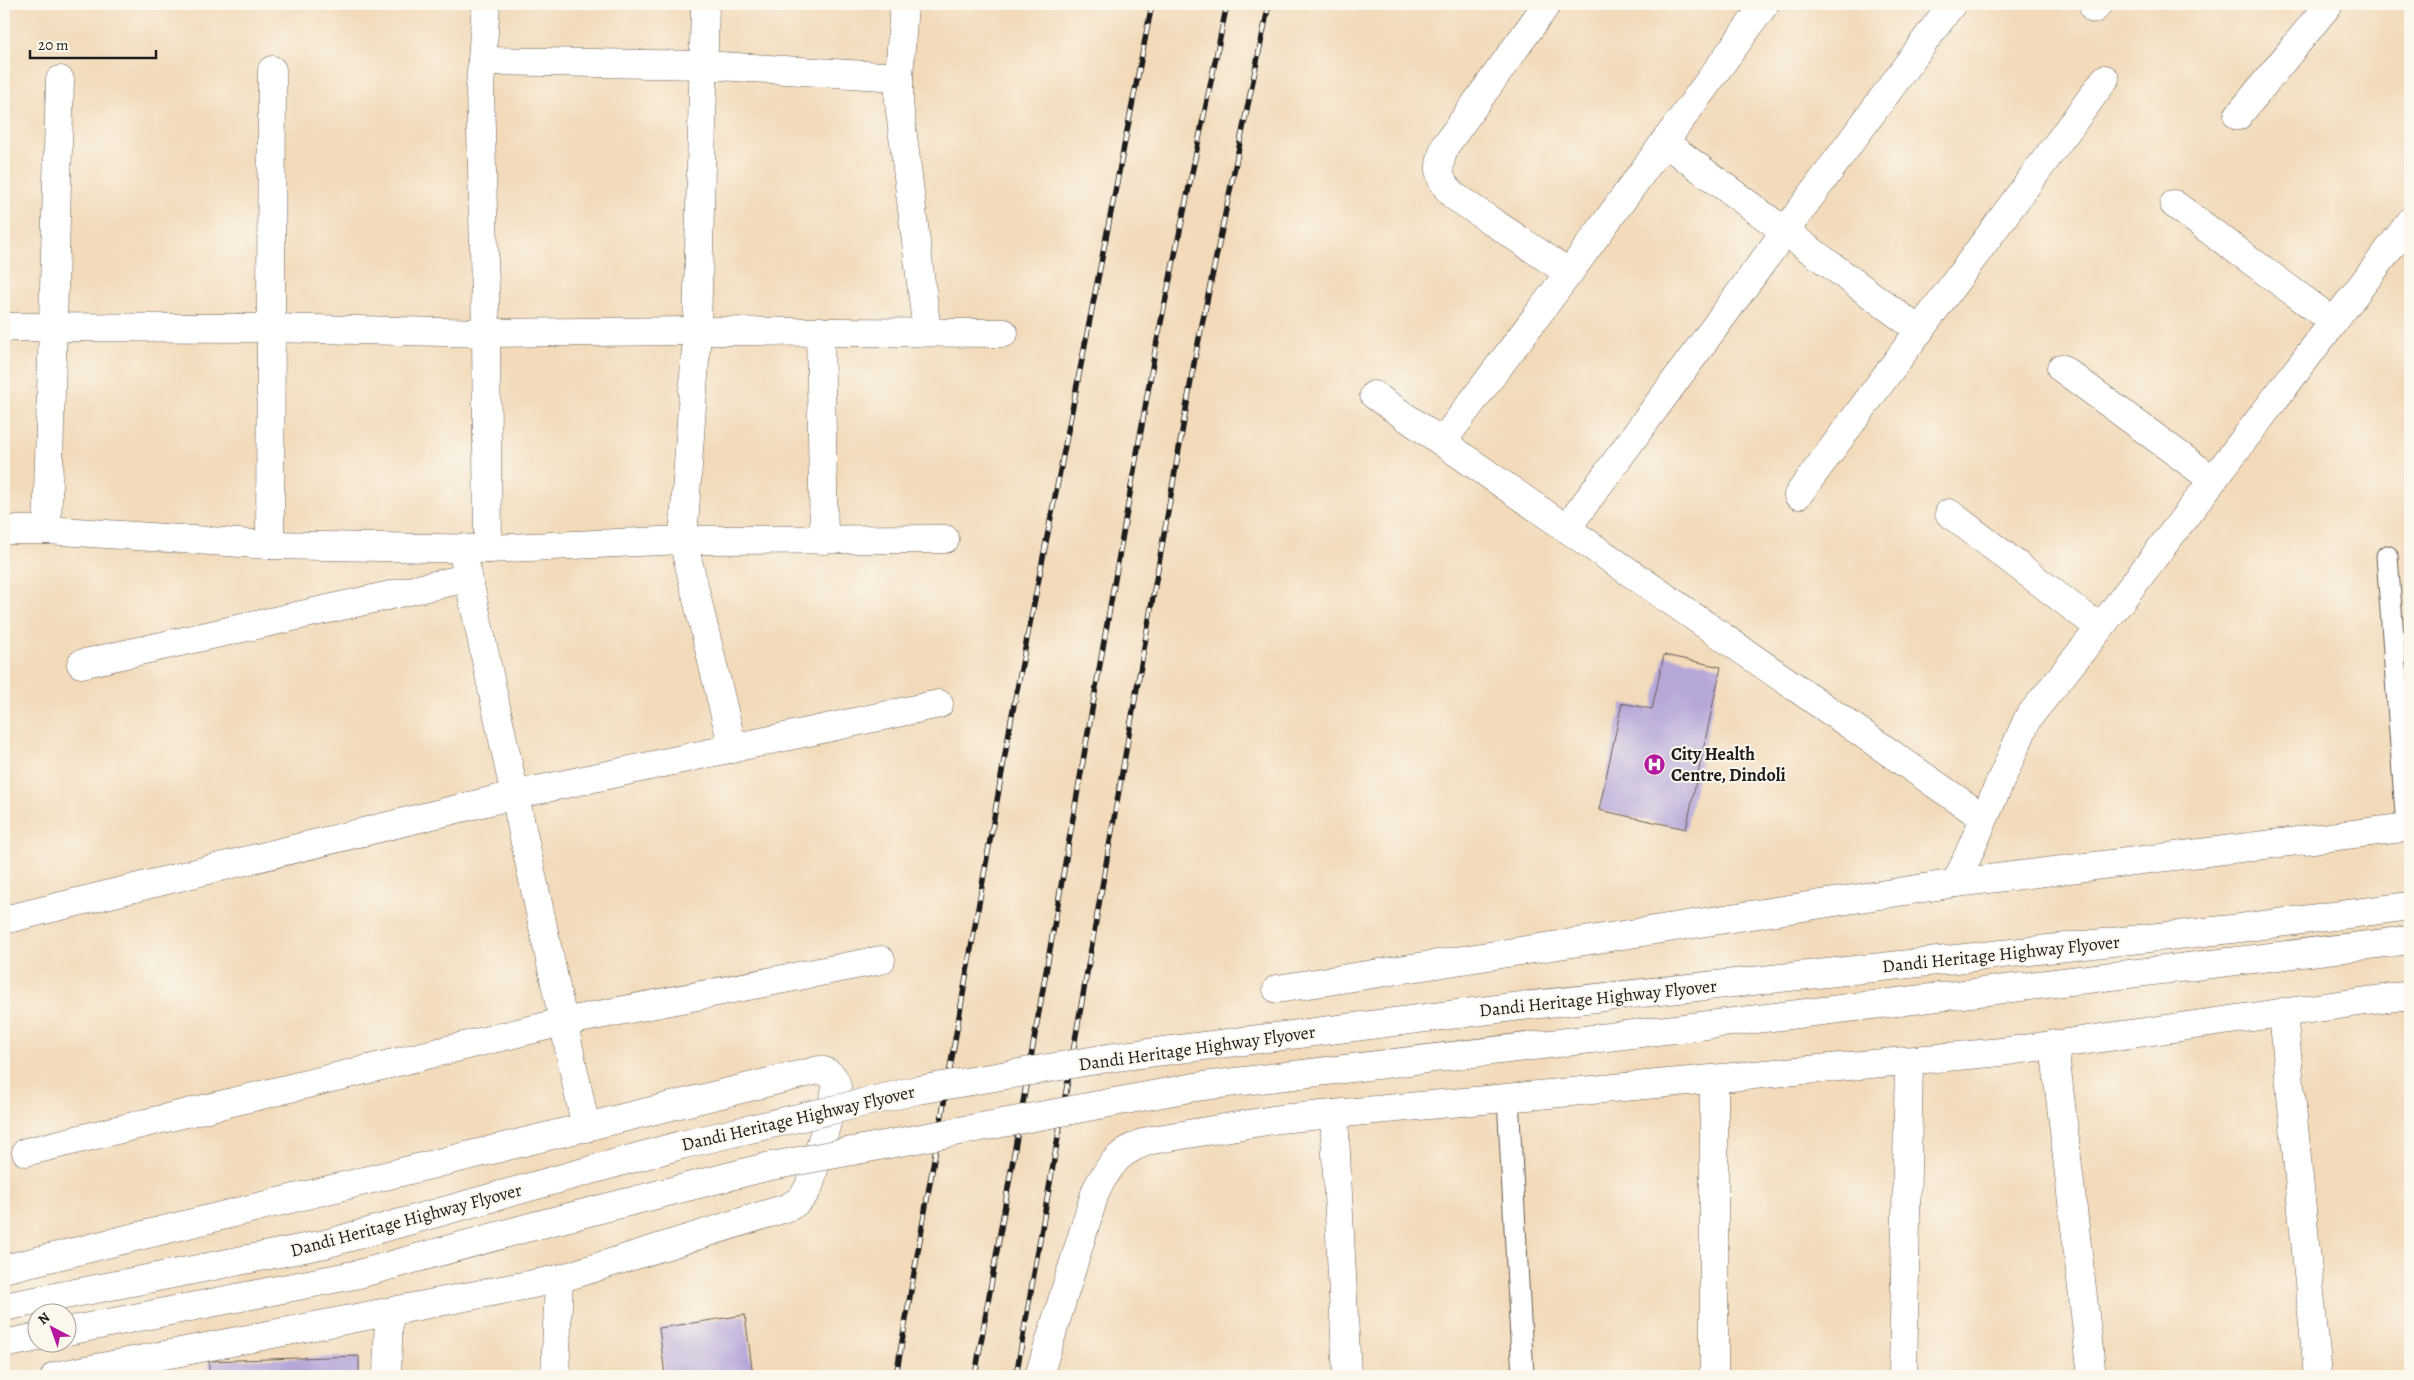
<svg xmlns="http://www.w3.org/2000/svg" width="2414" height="1380" viewBox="0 0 2414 1380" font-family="Alegreya,serif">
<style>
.building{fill:#b6a7d9}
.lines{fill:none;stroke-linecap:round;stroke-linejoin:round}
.lane-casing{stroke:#675e53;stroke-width:23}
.street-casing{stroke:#675e53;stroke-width:29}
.primary-casing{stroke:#675e53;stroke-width:29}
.lane{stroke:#fff;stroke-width:21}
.street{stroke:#fff;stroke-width:28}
.primary{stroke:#fff;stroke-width:28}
.rail-casing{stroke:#1c1c1c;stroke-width:5.5}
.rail{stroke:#fbf7ec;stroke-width:4;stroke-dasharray:11;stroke-linecap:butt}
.primary-bridge-casing{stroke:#675e53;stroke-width:29;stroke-linecap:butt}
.primary-bridge{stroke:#fff;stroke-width:28}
.labels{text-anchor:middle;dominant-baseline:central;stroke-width:4;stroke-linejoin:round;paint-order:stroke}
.poi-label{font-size:18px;font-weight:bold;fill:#1c1c1c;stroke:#fbf7ec;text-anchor:start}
.street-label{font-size:18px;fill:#1c1c1c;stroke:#fbf7ec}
</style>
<rect width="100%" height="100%" fill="#fbf7ec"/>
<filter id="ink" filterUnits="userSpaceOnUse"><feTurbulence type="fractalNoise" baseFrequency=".02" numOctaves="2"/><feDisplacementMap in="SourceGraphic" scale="10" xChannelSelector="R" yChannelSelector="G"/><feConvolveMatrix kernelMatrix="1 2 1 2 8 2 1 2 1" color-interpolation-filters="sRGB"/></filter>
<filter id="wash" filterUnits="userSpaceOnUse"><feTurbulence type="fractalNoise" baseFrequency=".0096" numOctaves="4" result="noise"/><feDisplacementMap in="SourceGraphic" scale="20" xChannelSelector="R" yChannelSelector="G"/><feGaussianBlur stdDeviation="1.12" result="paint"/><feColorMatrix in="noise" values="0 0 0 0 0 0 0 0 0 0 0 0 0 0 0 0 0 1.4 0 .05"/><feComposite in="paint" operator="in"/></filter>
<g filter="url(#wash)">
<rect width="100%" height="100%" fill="#f2daba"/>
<g id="blocks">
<g class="building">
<path d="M1664,655L1721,667L1686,829L1599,810L1622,703L1652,709Z"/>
<path d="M745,1315L753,1376H665L659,1328Z"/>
<path d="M359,1356V1376H209V1361Z"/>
</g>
</g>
</g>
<g filter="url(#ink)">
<use href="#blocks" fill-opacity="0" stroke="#675e53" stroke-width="1"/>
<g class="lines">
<defs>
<g id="lane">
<path d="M2387,556L2407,827"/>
<path d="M1508,1098L1523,1376"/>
</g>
<g id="street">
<path d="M486,4L480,88L486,333L488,549"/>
<path d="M705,4L697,331L683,540L733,749"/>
<path d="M904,4L899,77V103L927,332"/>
<path d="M1547,4L1445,146C1437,169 1436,178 1454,196L1569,273"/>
<path d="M2094,9L2098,4"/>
<path d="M482,61L703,65L899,77"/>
<path d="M2238,116L2329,4"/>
<path d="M1664,142L1920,331"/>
<path d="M2174,204L2334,322"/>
<path d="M4,327L271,328L486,333L697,331L1004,333"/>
<path d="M820,331L824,540"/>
<path d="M2061,368L2213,480"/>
<path d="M1374,395L1984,818"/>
<path d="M1442,442L1569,273L1765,4"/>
<path d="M1798,495L2105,79"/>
<path d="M1949,513L2100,628"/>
<path d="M1567,528L1952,4"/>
<path d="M4,530H47L270,545L488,549L683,540L945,539"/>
<path d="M47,530L60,80"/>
<path d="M270,545L272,70"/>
<path d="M462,548L586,1128"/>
<path d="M81,664L467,578"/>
<path d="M1956,883L2028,718L2100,628L2410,222"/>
<path d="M4,920L514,795L939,704"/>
<path d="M1277,989L1956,883L2410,827"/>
<path d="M2283,1012L2318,1376"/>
<path d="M2054,1044L2092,1376"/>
<path d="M1714,1079V1376"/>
<path d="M1334,1114L1347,1376"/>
<path d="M26,1152L563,1022L881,960"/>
<path d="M4,1269L819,1070C829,1072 834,1075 837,1086L810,1184C805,1195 800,1201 789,1207L559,1279L55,1376"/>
<path d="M387,1376L389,1312"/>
<path d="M555,1376L559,1279"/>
<path d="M1039,1376L1096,1190C1111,1162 1121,1149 1152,1140L1279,1119L2001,1052L2410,995"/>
<path d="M1903,1376L1909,1061"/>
</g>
<path id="primary" d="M4,1344L38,1337"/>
</defs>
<use href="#lane" class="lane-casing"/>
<use href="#street" class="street-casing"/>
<use href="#primary" class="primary-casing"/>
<use href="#lane" class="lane"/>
<use href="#street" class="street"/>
<use href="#primary" class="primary"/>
<defs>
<g id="rail">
<path d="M896,1376L1012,715L1152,4"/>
<path d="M975,1376L1155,351L1227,4"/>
<path d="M1016,1376L1195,358L1269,4"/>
</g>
</defs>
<use href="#rail" class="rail-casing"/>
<use href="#rail" class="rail"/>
<defs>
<g id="primary-bridge">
<path d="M4,1307L325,1244L681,1145L918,1090L1108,1058L1513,1007L2232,929L2410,906"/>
<path d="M68,1331L359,1274L530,1227L766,1167L1195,1087L2410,940"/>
</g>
</defs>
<use href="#primary-bridge" class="primary-bridge-casing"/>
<use href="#primary-bridge" class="primary-bridge"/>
</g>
</g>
<defs>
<symbol id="hospital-disc" viewBox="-11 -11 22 22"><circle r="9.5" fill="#b5179e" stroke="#fbf7ec"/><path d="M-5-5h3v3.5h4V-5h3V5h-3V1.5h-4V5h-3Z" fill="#fff"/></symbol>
</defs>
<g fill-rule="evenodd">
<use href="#hospital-disc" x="1642" y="752" width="25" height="25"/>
</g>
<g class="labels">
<g class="poi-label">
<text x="1671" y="754">City Health<tspan x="1671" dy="21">Centre, Dindoli</tspan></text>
</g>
<g class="street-label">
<text transform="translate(2001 954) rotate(-6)">Dandi Heritage Highway Flyover</text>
<text transform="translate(1598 998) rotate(-6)">Dandi Heritage Highway Flyover</text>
<text transform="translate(1197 1048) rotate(-8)">Dandi Heritage Highway Flyover</text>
<text transform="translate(798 1118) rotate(-13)">Dandi Heritage Highway Flyover</text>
<text transform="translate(406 1220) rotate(-15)">Dandi Heritage Highway Flyover</text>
</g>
</g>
<rect width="2414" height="1380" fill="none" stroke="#fbf7ec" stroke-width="20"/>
<g transform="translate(52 1328) rotate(319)"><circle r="24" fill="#fbf7ec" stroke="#a29f99"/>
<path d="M0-4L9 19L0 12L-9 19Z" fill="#b5179e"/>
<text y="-8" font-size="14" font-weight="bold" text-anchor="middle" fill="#1c1c1c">N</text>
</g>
<path d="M30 50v8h126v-8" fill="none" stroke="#1c1c1c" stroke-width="2.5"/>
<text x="38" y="50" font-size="15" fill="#1c1c1c" stroke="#fbf7ec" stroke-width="4" paint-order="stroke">20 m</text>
</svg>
